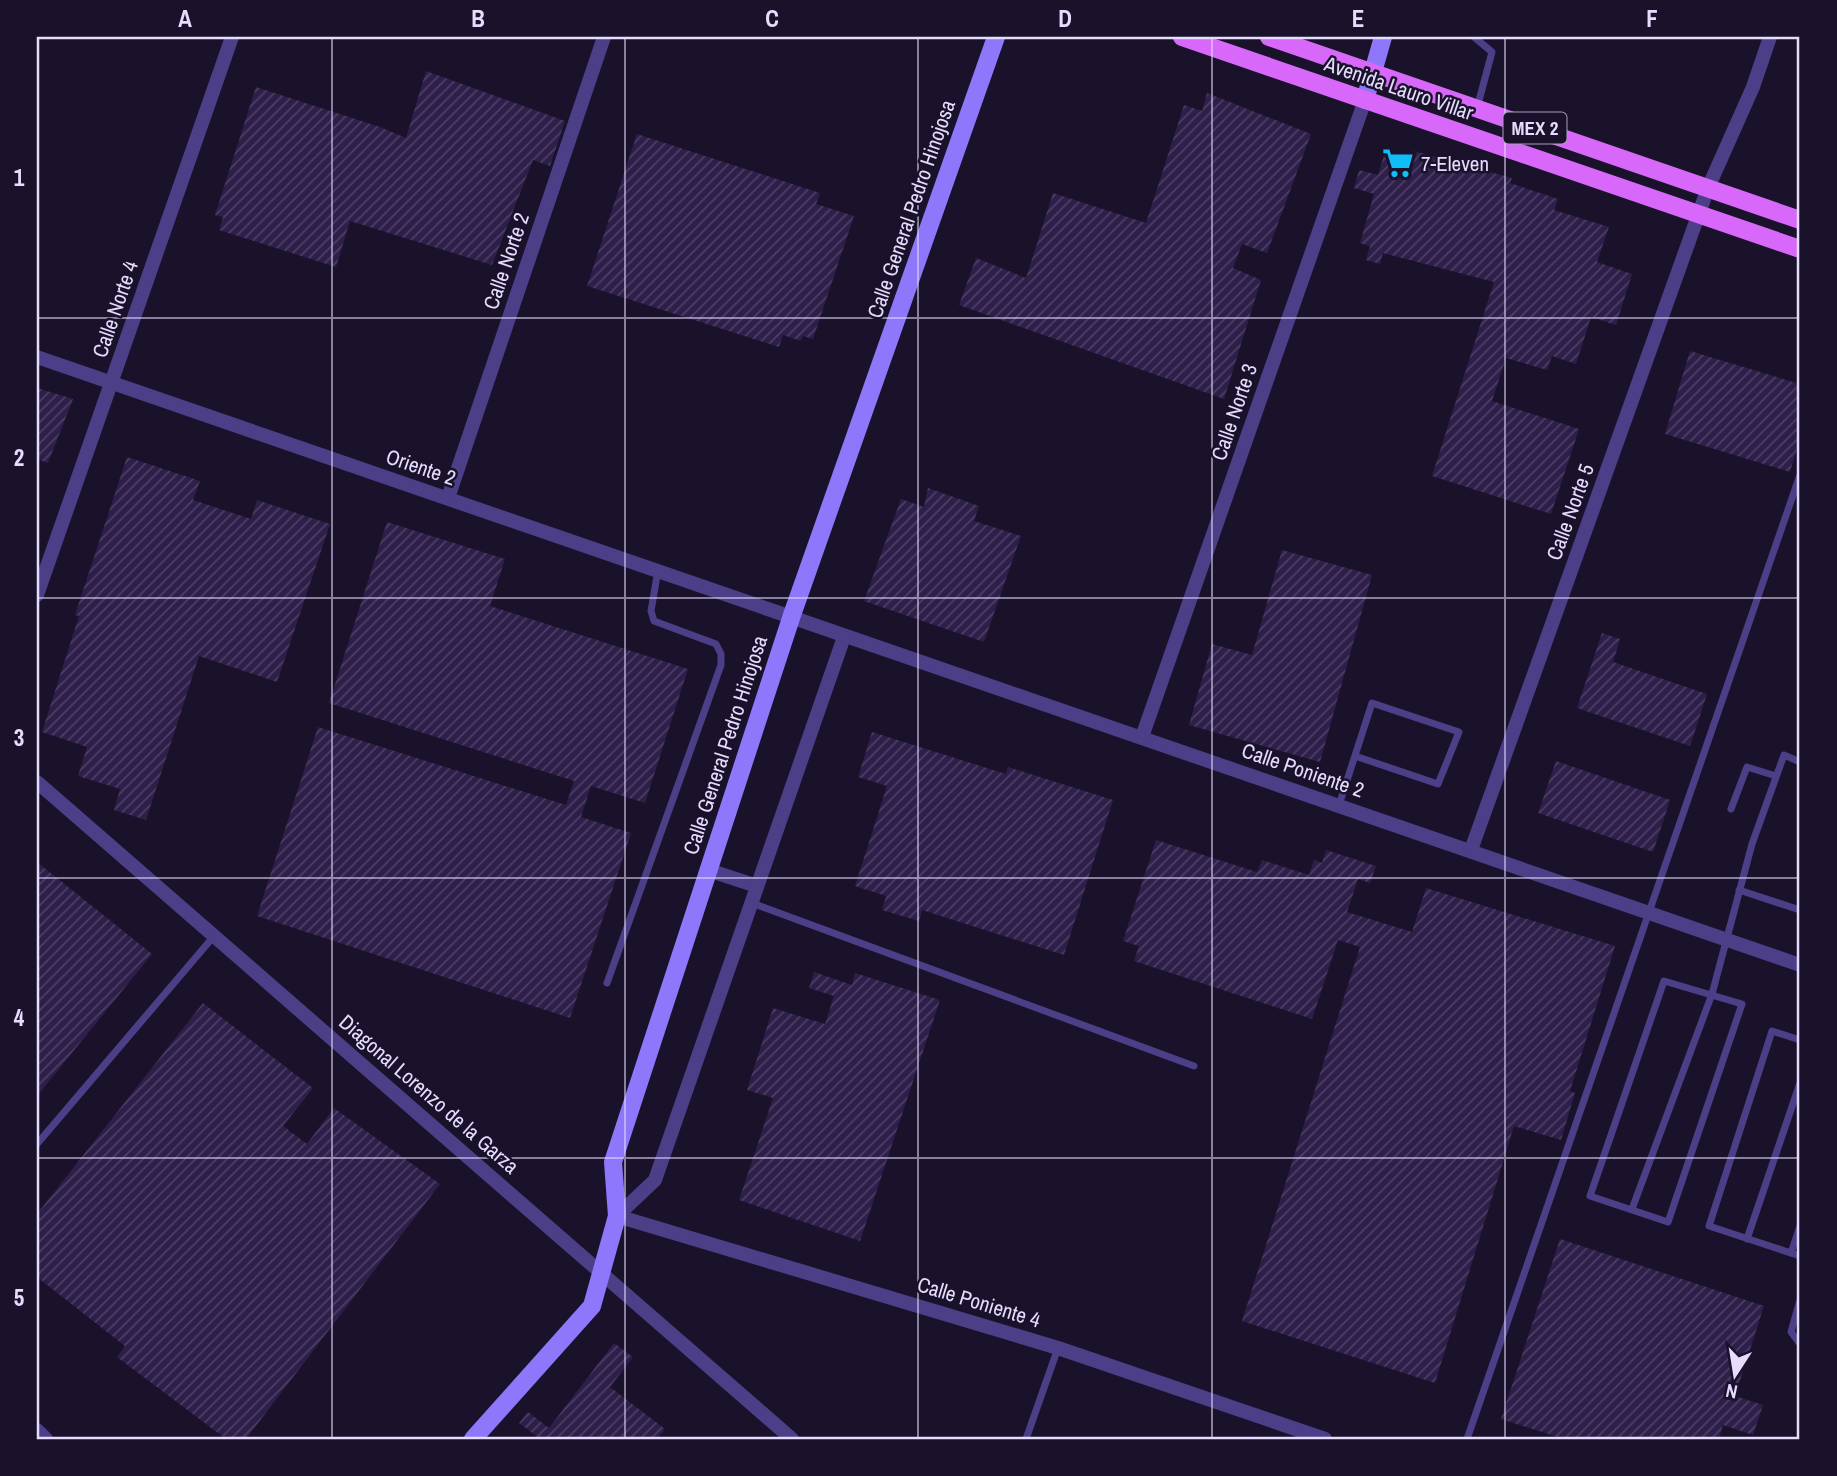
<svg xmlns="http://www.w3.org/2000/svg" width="1837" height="1476" viewBox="0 0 1837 1476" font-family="'Archivo Narrow',sans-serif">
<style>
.building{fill:url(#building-hatch)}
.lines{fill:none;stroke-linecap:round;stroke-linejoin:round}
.lane{stroke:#4c3f87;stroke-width:7}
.street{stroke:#4c3f87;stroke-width:14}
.secondary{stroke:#8e77fa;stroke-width:18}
.primary{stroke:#d868f9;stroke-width:18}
.grid{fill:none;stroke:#e5dcfe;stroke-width:2;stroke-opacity:0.55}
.labels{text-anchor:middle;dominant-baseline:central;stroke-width:5;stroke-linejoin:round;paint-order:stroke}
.shield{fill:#1a122a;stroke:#a89fbe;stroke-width:2}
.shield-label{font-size:19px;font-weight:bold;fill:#e5dcfe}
.street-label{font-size:21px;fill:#e5dcfe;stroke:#1a122a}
.poi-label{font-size:21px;fill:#e5dcfe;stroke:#1a122a;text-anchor:start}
.neatline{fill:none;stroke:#e5dcfe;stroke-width:2.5}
.grid-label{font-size:23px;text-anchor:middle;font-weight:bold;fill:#e5dcfe}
</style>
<defs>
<pattern id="building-hatch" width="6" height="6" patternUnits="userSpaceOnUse" patternTransform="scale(1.75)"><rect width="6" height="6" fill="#2e1f4a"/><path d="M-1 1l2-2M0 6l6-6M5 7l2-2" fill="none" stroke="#4c3f65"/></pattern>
</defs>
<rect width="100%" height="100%" fill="#1a122a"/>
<g class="building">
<path d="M426,71L565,121L550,166L533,160L492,265L350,221L336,267L219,230L223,217L215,215L256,87L380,127L406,138Z"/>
<path d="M1207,93L1311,134L1267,253L1242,244L1233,268L1261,280L1224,399L959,305L976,258L1026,278L1053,193L1146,223L1184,105L1202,111Z"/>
<path d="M637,134L820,193L816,204L854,216L813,339L803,336L801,341L783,335L779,347L587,286Z"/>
<path d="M1414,151L1512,178L1510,183L1558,199L1554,210L1609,227L1597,262L1632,274L1616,325L1591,317L1576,364L1552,356L1547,370L1506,358L1492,401L1579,429L1551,514L1432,476L1494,282L1383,253L1380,264L1366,260L1370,246L1360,243L1374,194L1354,188L1359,170L1378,175L1384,155L1411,163Z"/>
<path d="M1690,351L1800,384V438L1790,472L1665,434Z"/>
<path d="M37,388L73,399L48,463L37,459Z"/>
<path d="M127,457L200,481L193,500L251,519L257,500L330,524L277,682L199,656L146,820L114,810L120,789L78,776L87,747L42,732L79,616L75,615Z"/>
<path d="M928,488L979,506L974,521L1021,536L984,642L864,601L901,499L924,507Z"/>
<path d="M387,522L505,559L490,606L688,669L645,803L591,786L581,817L631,833L570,1018L257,916L318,727L566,805L574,781L329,703Z"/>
<path d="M1282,550L1372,575L1320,762L1189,725L1212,644L1252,655Z"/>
<path d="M1602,633L1620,639L1613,662L1707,694L1690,746L1577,708Z"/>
<path d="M872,732L1006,774L1008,767L1113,800L1064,955L922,910L919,921L882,910L886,896L855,886L887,786L858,777Z"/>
<path d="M1556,761L1670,800L1653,852L1538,813Z"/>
<path d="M1156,840L1257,872L1262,860L1309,875L1314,860L1322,863L1326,850L1376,866L1370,883L1358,879L1347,912L1412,932L1426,888L1615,946L1570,1091L1575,1093L1561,1140L1514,1126L1435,1383L1242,1321L1360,947L1338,940L1312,1019L1134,961L1139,946L1123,941Z"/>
<path d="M37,862L152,954L37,1096Z"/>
<path d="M814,972L852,985L855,973L940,1000L860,1241L739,1200L773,1098L747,1090L773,1008L825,1024L834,996L809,988Z"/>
<path d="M203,1003L313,1088L283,1126L307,1144L334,1108L440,1184L246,1439H226L117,1357L125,1346L37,1277V1214Z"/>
<path d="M1560,1239L1764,1306L1735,1396L1763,1405L1753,1435L1723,1425L1719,1439H1564L1501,1419Z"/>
<path d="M614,1343L633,1357L610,1387L665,1429L657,1439H540L519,1423L528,1412L549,1428Z"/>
</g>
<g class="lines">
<g class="lane">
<path d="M1474,37L1492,52L1477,108"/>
<path d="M1339,805L1372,703L1459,732L1438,784L1355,756"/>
<path d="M1731,809L1747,767L1776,776"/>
<path d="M1739,890L1800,910"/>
<path d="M752,903L1194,1066"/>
<path d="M1664,981L1742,1004L1668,1222L1590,1196Z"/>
<path d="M607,983L721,665V654L716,644L654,621L651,611L658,570"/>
<path d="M1800,1040L1772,1031L1709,1226L1800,1256"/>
<path d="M37,1144L214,936"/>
<path d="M1632,1209L1712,994L1752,844L1784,755L1800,762"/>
<path d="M1747,1239L1800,1083"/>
<path d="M1791,1253L1800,1226"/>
<path d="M1800,1300L1791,1332L1800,1344"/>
<path d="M1026,1439L1058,1348"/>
<path d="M1467,1439L1800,475"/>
</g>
<g class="street">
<path d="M37,357L1800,965"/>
<path d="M448,498L604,37"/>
<path d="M37,595L232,37"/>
<path d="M1142,737L1365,100"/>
<path d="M37,782L792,1439"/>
<path d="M1471,850L1708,188L1753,87L1770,37"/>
<path d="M708,870L757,886"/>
<path d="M617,1216L1058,1348L1325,1439"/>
<path d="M617,1216L655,1180L844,637"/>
<path d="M37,1430L46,1439"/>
</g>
<g class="secondary">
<path d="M1365,100L1383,37"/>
<path d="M473,1439L592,1306L617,1216L613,1162L792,615L996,37"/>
</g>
<g class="primary">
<path d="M1182,37L1800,249"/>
<path d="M1269,37L1800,220"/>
</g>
</g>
<path class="grid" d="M332,37V1439M625,37V1439M918,37V1439M1212,37V1439M1505,37V1439M37,318H1800M37,598H1800M37,878H1800M37,1158H1800"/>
<defs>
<symbol id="supermarket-bare" viewBox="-9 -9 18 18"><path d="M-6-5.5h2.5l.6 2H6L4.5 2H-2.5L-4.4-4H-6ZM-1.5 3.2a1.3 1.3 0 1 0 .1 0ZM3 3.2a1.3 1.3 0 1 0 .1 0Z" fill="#10bdf6" stroke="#1a122a" stroke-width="2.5" paint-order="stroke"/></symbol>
</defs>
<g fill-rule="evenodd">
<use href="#supermarket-bare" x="1376" y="141" width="44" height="44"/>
</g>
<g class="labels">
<rect class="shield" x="1503.5" y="112.5" width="63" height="31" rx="5"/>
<g class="shield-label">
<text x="1535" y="128">MEX 2</text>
</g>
<g class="street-label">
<text transform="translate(1399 88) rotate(19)">Avenida Lauro Villar</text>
<text transform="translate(911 209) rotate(-71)">Calle General Pedro Hinojosa</text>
<text transform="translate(506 261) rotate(-71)">Calle Norte 2</text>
<text transform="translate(115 309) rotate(-71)">Calle Norte 4</text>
<text transform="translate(1234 412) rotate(-71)">Calle Norte 3</text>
<text transform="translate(421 467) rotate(19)">Oriente 2</text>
<text transform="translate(1570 512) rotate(-70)">Calle Norte 5</text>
<text transform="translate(725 745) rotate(-72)">Calle General Pedro Hinojosa</text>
<text transform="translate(1303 770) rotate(19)">Calle Poniente 2</text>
<text transform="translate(429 1094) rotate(41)">Diagonal Lorenzo de la Garza</text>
<text transform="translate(979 1302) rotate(17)">Calle Poniente 4</text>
</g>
<g class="poi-label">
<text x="1421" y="163">7-Eleven</text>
</g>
</g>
<rect width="1837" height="1476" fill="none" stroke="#1a122a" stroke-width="77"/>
<g transform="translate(1735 1375) rotate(192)" stroke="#1a122a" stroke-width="5" paint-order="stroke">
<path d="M0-5L12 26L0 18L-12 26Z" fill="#e5dcfe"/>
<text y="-10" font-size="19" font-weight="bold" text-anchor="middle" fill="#e5dcfe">N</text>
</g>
<rect x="38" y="38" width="1760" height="1400" class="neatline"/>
<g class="grid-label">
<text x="185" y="27">A</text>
<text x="478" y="27">B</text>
<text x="772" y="27">C</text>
<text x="1065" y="27">D</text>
<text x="1358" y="27">E</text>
<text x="1652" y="27">F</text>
<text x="19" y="186">1</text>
<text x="19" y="466">2</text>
<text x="19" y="746">3</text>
<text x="19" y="1026">4</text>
<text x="19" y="1306">5</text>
</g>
</svg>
